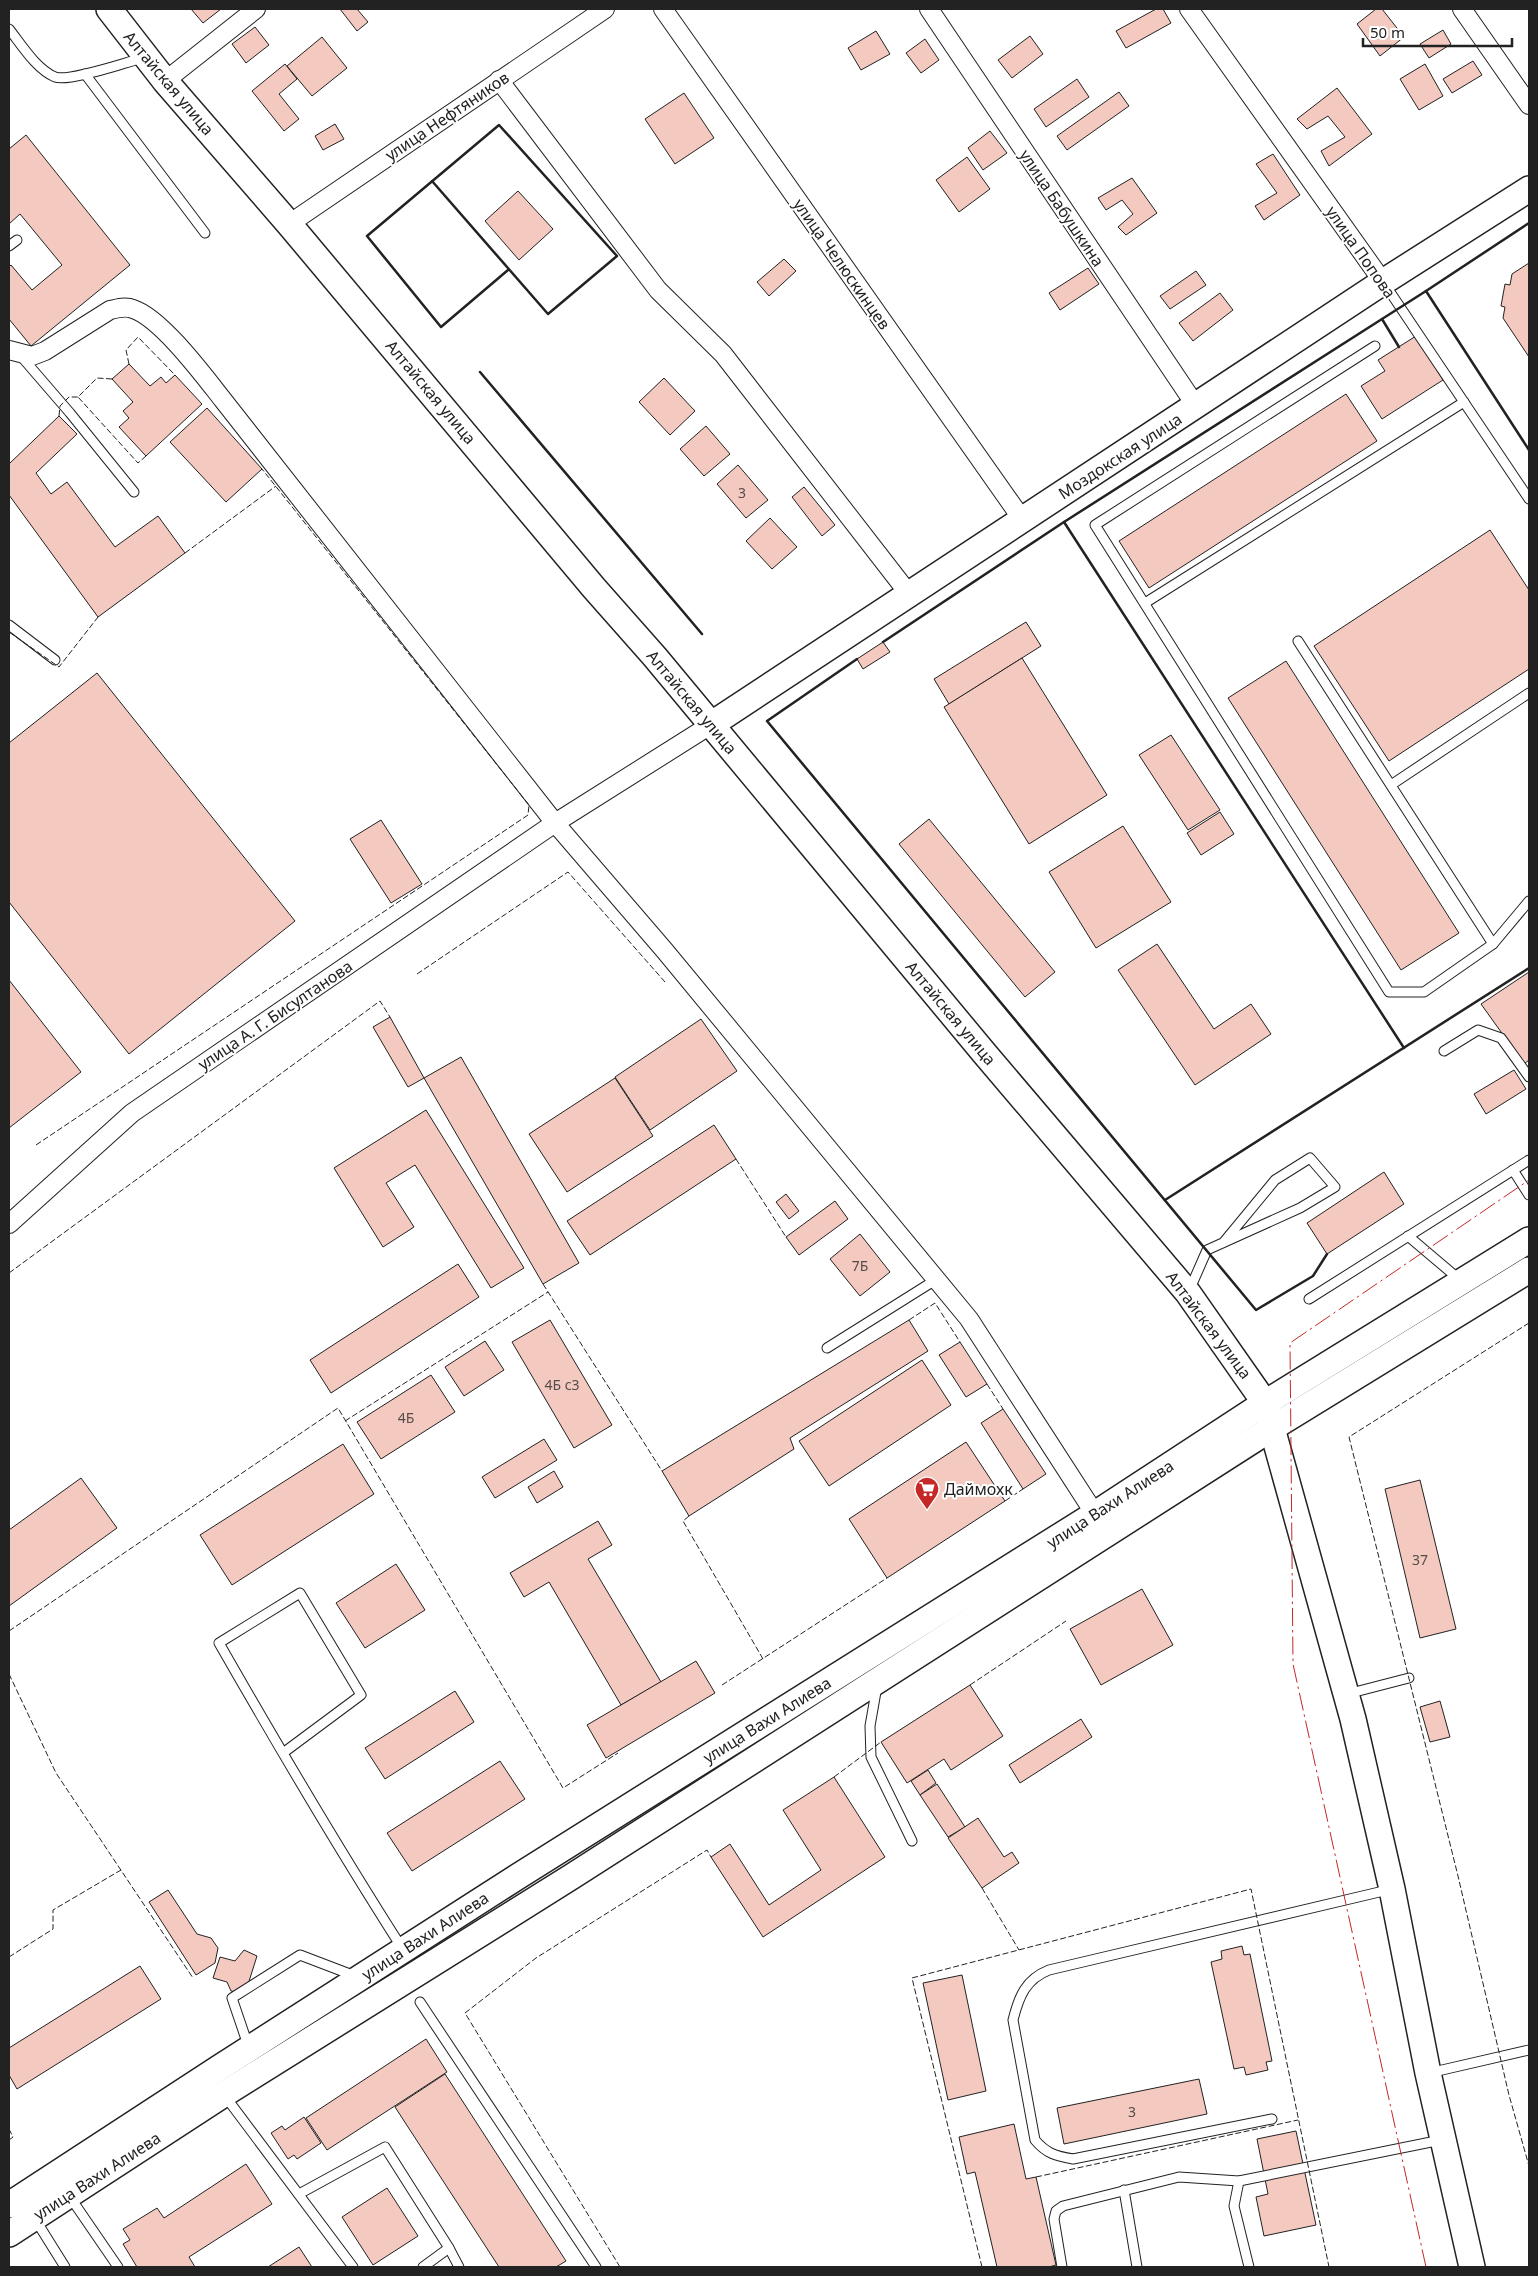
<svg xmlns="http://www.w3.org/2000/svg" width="1538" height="2276" viewBox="0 0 1538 2276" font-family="'Noto Sans',sans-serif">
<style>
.building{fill:#f3c9c0;stroke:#222}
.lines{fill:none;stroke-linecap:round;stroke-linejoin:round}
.lane-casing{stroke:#222;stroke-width:11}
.street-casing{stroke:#222;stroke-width:20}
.secondary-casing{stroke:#222;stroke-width:28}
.lane{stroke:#fff;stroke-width:9}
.street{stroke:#fff;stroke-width:18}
.secondary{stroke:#fff;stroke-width:25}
.fence{stroke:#222;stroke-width:1;stroke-dasharray:6 2.5;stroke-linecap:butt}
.wall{stroke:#222;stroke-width:2.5}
.power{stroke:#c62828;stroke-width:1;stroke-dasharray:18 4 2.5 4;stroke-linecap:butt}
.labels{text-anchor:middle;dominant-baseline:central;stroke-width:4;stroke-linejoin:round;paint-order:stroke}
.number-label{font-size:14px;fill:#564c4a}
.street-label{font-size:16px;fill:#222;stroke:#fff}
.poi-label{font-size:16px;fill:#222;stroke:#fff;text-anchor:start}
</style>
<rect width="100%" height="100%" fill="#fff"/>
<g class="building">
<path d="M191,9H221L203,23Z"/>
<path d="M340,9H357L368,22L357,31Z"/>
<path d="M1156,9H1163L1171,23L1126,48L1116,31Z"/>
<path d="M1376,9H1382L1404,37L1380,56L1357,24Z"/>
<path d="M255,27L269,45L246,63L232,44Z"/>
<path d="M1443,30L1451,44L1429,58L1420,44Z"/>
<path d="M876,31L890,54L861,70L848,48Z"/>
<path d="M1030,36L1043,54L1012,78L998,60Z"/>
<path d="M322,37L347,68L312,96L287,66Z"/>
<path d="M925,39L939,60L921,73L906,53Z"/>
<path d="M1473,61L1482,75L1452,93L1443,79Z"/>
<path d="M285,64L297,79L279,94L299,119L284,131L252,91Z"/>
<path d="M1425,64L1443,96L1419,110L1400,79Z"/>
<path d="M1077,79L1089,97L1046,127L1034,109Z"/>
<path d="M1337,88L1372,134L1329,166L1321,151L1345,137L1328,116L1307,129L1297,119Z"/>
<path d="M1119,92L1129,106L1067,150L1057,136Z"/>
<path d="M684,93L714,138L675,164L645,119Z"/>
<path d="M335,124L344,139L323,150L315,136Z"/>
<path d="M990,131L1007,153L983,170L968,148Z"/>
<path d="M26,135L130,265L31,346L9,319V267L11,265L32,290L62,265L20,214L9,224V149Z"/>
<path d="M1273,154L1300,195L1264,220L1255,206L1277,193L1256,164Z"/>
<path d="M967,157L990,189L959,212L936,180Z"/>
<path d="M1132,178L1157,213L1126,235L1118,227L1133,214L1122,200L1106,210L1098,198Z"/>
<path d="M518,191L553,229L519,260L485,221Z"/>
<path d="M784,259L796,271L769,296L757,282Z"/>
<path d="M1529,263V357L1503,318L1505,307L1501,306L1505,284L1510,285L1512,274Z"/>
<path d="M1088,268L1099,284L1060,310L1049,293Z"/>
<path d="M1196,271L1206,285L1170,309L1160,296Z"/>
<path d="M1220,293L1233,310L1193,341L1179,323Z"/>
<path d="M1416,336L1443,380L1382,419L1361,386L1385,371L1378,360Z"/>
<path d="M129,364L150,386L161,377L166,383L175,375L202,404L146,456L119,427L129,418L123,411L133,402L112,379Z"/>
<path d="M664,378L695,411L670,435L639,402Z"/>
<path d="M1346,394L1377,441L1149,588L1119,541Z"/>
<path d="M207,408L262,469L226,502L170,442Z"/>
<path d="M59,416L77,434L36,473L51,494L67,482L115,547L158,516L185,553L98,617L9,495V464Z"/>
<path d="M706,426L730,454L704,476L680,449Z"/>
<path d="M738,465L768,500L746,518L717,484Z"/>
<path d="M804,487L835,525L822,536L792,497Z"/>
<path d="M770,518L797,547L772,569L746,541Z"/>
<path d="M1490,530L1529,590V669L1389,761L1314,646Z"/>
<path d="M1026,622L1041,646L949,704L934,679Z"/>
<path d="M883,642L890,652L863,669L857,659Z"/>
<path d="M1022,658L1107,795L1029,844L944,707Z"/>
<path d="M1286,661L1459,933L1401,970L1228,698Z"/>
<path d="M97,673L295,921L129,1054L9,902V743Z"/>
<path d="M1171,735L1220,810L1188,830L1139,755Z"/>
<path d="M1220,812L1234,834L1201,855L1187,833Z"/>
<path d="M929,819L1055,972L1025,997L899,844Z"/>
<path d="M381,820L422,884L391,903L350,839Z"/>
<path d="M1123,826L1171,902L1096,948L1049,872Z"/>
<path d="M1157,944L1214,1029L1251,1004L1271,1034L1195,1085L1118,970Z"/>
<path d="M1529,972V1060L1524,1064L1481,1004Z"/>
<path d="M9,980L81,1072L9,1128Z"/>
<path d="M390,1017L424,1078L408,1087L373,1027Z"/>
<path d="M701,1019L737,1071L650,1130L615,1077Z"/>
<path d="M461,1057L579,1263L543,1284L424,1078Z"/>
<path d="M1514,1070L1526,1089L1486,1114L1474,1094Z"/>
<path d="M615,1078L653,1136L567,1192L529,1134Z"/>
<path d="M426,1110L524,1268L491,1288L415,1165L386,1183L414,1227L383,1247L334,1168Z"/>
<path d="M714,1125L736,1159L590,1255L567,1221Z"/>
<path d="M1384,1172L1404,1204L1327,1254L1307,1223Z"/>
<path d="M786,1194L799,1211L789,1219L776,1202Z"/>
<path d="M835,1201L848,1219L799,1255L786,1237Z"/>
<path d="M860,1234L890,1272L860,1296L830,1259Z"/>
<path d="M458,1264L479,1297L331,1393L310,1360Z"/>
<path d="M550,1320L612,1425L574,1448L512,1342Z"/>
<path d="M909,1320L928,1351L790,1438L794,1449L689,1516L662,1471Z"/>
<path d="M485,1341L504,1370L464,1396L445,1367Z"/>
<path d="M960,1342L987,1384L966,1397L939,1355Z"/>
<path d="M922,1360L951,1405L829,1486L799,1441Z"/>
<path d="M431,1375L455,1412L381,1459L357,1422Z"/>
<path d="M1003,1409L1046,1474L1023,1489L981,1423Z"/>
<path d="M544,1439L557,1460L495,1498L482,1477Z"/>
<path d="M966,1442L1005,1501L887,1578L849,1519Z"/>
<path d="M343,1444L374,1494L232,1585L200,1535Z"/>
<path d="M554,1471L563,1487L537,1503L528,1487Z"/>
<path d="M81,1478L117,1528L9,1606V1530Z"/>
<path d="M1420,1480L1456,1629L1420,1638L1385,1489Z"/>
<path d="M598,1521L612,1545L588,1559L661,1682L621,1705L549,1582L524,1597L510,1573Z"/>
<path d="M396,1564L425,1610L365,1648L336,1603Z"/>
<path d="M1142,1589L1173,1645L1101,1685L1070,1629Z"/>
<path d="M696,1661L715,1693L606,1758L587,1725Z"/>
<path d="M970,1685L1003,1736L951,1770L944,1759L907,1783L881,1742Z"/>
<path d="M455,1691L474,1722L385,1779L365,1748Z"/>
<path d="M1440,1701L1450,1737L1430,1742L1420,1707Z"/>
<path d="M1081,1719L1092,1737L1020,1783L1009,1765Z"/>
<path d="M500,1761L525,1799L412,1871L387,1833Z"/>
<path d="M928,1770L936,1783L920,1795L911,1781Z"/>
<path d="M834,1777L885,1857L763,1937L711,1857L730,1844L769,1905L821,1870L783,1810Z"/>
<path d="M937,1784L965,1827L948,1837L920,1795Z"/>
<path d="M978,1818L1004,1857L1012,1852L1019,1863L982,1888L948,1838Z"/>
<path d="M168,1890L197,1934L211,1938L218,1948L215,1963L196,1975L149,1902Z"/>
<path d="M1242,1946L1244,1955L1250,1954L1272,2061L1266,2062L1268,2070L1246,2075L1244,2067L1234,2069L1211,1962L1222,1959L1221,1951Z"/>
<path d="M244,1950L257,1956L245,1994L231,1991L227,1982L213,1978L220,1957L235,1961Z"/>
<path d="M140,1966L161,1999L17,2089L9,2075V2048Z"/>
<path d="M962,1975L986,2091L948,2100L923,1983Z"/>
<path d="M426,2039L447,2072L327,2150L306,2118Z"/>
<path d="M445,2074L566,2261L556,2267H499L395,2107Z"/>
<path d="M1199,2079L1207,2114L1064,2144L1057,2108Z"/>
<path d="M304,2117L321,2143L297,2159L294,2155L288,2159L271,2133L282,2126L285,2130Z"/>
<path d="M1014,2124L1026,2179L1036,2177L1056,2265L1049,2267H997L975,2172L967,2174L959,2137Z"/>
<path d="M1296,2131L1316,2225L1264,2236L1256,2197L1268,2194L1257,2139Z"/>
<path d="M246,2164L272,2204L189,2257L195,2267H137L123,2244L130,2240L123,2229L157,2208L164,2218Z"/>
<path d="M387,2188L418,2236L373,2265L342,2217Z"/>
<path d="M299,2247L312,2267H268Z"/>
</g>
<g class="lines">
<defs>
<g id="lane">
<path d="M9,29C21,44 36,69 55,77C70,82 126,62 143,58"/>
<path d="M85,74L205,233"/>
<path d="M9,246L17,240"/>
<path d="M1384,283L1529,499"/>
<path d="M1375,346L1095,525L1389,992H1424L1493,944L1529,901"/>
<path d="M20,355L70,413L134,492"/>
<path d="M1145,603L1464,402"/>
<path d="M9,625L55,660"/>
<path d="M1298,641L1493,944"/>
<path d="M1391,785L1529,693"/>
<path d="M1444,1051L1478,1030L1501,1038L1529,1077"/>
<path d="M1513,1170L1529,1195"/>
<path d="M1408,1236L1460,1280"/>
<path d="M1189,1291L1207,1250L1300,1208L1335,1187L1310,1158L1275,1180L1223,1243"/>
<path d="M1309,1299L1529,1160"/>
<path d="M827,1348L937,1279"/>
<path d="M877,1686L870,1726L871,1757L912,1841"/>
<path d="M1347,1694L1409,1678"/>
<path d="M283,1753L361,1695L300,1593L219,1643C278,1746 338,1848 402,1948"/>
<path d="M420,2002L596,2267"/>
<path d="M249,2048L232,1998L300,1955L355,1976"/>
<path d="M1429,2073L1529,2050"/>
<path d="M225,2096L353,2267"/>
<path d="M1272,2119L1073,2159C1055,2156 1046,2153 1035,2140L1013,2020C1019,1996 1026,1979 1049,1970L1392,1889"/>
<path d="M1239,2181L1234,2206L1249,2267"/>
<path d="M1124,2190L1137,2267"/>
<path d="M299,2194L385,2147L449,2248L423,2267"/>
<path d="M70,2197L118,2267"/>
<path d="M35,2219L65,2267"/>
<path d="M449,2248L459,2267"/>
<path d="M1062,2267L1054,2219L1056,2211L1063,2206L1179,2177L1239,2181L1441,2140"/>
</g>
<g id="street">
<path d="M663,9L1022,519"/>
<path d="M929,9L1196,406"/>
<path d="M1189,9L1383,282"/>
<path d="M1462,9L1529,105"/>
<path d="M499,80L658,290L723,354L909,594"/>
<path d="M165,81L256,9"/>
<path d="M289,224L605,9"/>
<path d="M9,350L32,356L45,351L110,310C118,308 126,306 133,309C161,318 204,376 223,400L555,823L665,951L969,1319L1095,1514"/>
<path d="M9,1224L132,1113L555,823L712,724"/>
</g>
<g id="secondary">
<path d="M109,9L165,81L289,224L594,588L655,657L985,1054L1188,1293L1265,1403L1353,1719L1392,1889L1428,2073L1472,2267"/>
<path d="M712,724L1383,282L1529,189"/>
<path d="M9,2205L219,2068L517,1877L1095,1514L1265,1403L1529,1240"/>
<path d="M9,2234L224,2094L571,1877L1272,1428L1529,1270"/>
</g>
</defs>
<use href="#lane" class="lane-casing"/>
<use href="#street" class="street-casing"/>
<use href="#secondary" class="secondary-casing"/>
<use href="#lane" class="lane"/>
<use href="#street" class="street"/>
<use href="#secondary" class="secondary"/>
<g class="fence">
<path d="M129,364L126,350L138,337L175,375"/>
<path d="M112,379L97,378L78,397L138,463L146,456"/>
<path d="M59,416L60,406L69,397H78"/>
<path d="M185,553L276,486"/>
<path d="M9,632L59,667L98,617"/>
<path d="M417,974L568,872L665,982"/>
<path d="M36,1145L528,815L529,805L262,469"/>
<path d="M736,1159L786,1237"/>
<path d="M9,1273L380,1001L390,1017"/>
<path d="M543,1284L662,1471"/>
<path d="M909,1320L935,1303L960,1342"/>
<path d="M1529,1323L1349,1437L1458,1876L1509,2095L1529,2166"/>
<path d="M987,1384L1003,1409"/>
<path d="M345,1421L548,1292"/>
<path d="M1005,1501L1023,1489"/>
<path d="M689,1516L683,1521L763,1659"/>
<path d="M9,1631L338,1408L563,1788L618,1753"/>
<path d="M9,1674L56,1773L193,1978"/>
<path d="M722,1685L887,1578"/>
<path d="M970,1685L1066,1621"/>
<path d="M834,1777L881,1742"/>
<path d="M982,1888L1019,1950"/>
<path d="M9,1957L53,1929V1910L121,1870"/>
<path d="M9,2129L13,2137L9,2140"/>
<path d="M1036,2177L1298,2120"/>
<path d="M620,2267L465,2013L536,1958L707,1850L711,1857"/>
<path d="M982,2267L912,1978L1251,1889L1329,2267"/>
</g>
<g class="wall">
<path d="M432,181L548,314L617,256L499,125L367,236L441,327L508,270"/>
<path d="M1426,291L1529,223"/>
<path d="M1399,347L1382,319L1426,291L1529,450"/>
<path d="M480,372L702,634"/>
<path d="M1064,522L1382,319"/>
<path d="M883,642L1064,522L1404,1048"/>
<path d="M857,659L767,721L1256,1310L1313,1276L1327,1254"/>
<path d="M1165,1200L1529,968"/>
</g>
<path class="power" d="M1426,2267L1293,1664L1290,1343L1529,1180"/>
</g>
<defs>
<symbol id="supermarket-pin" viewBox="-11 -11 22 30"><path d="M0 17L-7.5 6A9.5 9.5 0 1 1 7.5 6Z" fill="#c62828" stroke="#fff"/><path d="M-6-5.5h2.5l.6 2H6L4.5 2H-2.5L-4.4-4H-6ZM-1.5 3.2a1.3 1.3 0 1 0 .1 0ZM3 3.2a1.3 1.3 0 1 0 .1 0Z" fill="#fff"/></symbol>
</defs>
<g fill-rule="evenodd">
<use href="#supermarket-pin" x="913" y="1475" width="28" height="38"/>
</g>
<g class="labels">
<g class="number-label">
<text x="742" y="492">3</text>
<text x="860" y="1265">7Б</text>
<text x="562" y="1384">4Б с3</text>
<text x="406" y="1417">4Б</text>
<text x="1420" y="1559">37</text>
<text x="1132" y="2111">3</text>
</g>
<g class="street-label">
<text transform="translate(169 83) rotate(50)">Алтайская улица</text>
<text transform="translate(447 116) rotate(-34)">улица Нефтяников</text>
<text transform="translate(1062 208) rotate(56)">улица Бабушкина</text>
<text transform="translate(1361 252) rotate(55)">улица Попова</text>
<text transform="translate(842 264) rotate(55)">улица Челюскинцев</text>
<text transform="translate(431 392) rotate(50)">Алтайская улица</text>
<text transform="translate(1120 456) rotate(-33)">Моздокская улица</text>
<text transform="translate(692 702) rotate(50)">Алтайская улица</text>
<text transform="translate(951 1013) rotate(50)">Алтайская улица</text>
<text transform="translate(275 1015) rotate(-34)">улица А. Г. Бисултанова</text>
<text transform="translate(1209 1325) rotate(53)">Алтайская улица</text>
<text transform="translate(1110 1504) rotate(-33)">улица Вахи Алиева</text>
<text transform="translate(767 1720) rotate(-32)">улица Вахи Алиева</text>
<text transform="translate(425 1936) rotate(-33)">улица Вахи Алиева</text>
<text transform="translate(97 2176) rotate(-33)">улица Вахи Алиева</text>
</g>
<g class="poi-label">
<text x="944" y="1489">Даймохк</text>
</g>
</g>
<rect width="1538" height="2276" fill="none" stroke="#222222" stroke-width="20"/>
<path d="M1363 38v8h149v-8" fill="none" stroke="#222222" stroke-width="2.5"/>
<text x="1370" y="38" font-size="15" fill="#222222" stroke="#ffffff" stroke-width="4" paint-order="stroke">50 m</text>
</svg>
